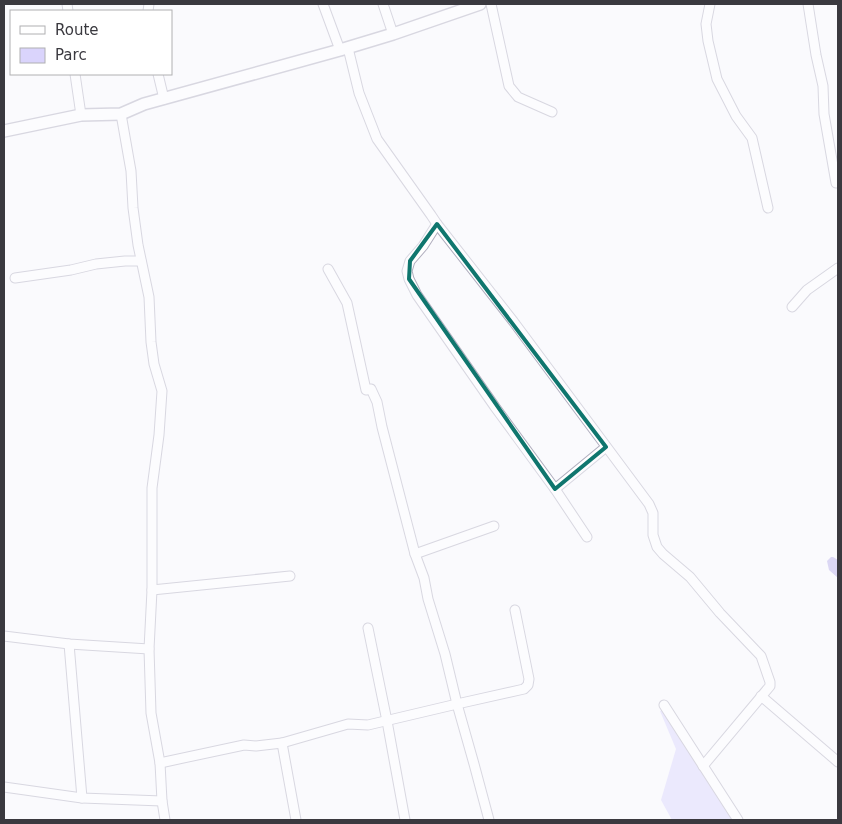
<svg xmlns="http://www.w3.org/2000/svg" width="842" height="824" viewBox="0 0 842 824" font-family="'DejaVu Sans',sans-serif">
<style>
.green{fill:#dad4fc}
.water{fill:#b7ade8}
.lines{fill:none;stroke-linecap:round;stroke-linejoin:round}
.minor-casing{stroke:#b0aebe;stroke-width:11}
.tertiary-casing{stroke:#b0aebe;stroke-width:14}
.minor{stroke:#fff;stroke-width:9}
.tertiary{stroke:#fff;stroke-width:11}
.marked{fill:none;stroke:#0f766e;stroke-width:4;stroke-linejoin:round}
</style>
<rect width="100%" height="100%" fill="#fafafd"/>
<path class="green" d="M666,709L738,820H672L661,800L676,749L660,711Z"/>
<path class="water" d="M831,557H833L838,560V578L829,570L827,561Z"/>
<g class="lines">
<defs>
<g id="minor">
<path d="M67,4L68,11"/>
<path d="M323,4L340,50"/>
<path d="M383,4L393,34"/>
<path d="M491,4L509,86L518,97L552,112"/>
<path d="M710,4L706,24L708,41L717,79L736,116L752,138L768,208"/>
<path d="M808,4L816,55L823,86L824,114L836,183"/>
<path d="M148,11L149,4"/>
<path d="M348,48L359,93L377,139L431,215L437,224L513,321L649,504L653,513V535L657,547L663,554L690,577L720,613L761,656L770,682V686L703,766"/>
<path d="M75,74L81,115"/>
<path d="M158,74L164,99"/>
<path d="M121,114L131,171L133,208L138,245L149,297L151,342L154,364L162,391L159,435L152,488V590L149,649L151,713L160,763L162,801L165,820"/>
<path d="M437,224L423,246L410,261L407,271L409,279L417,295L495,407L555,489L587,537"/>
<path d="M328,269L347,303L366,390L371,389L377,402L382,427L415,554L424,578L428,599L445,654L457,704L474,764L489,820"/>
<path d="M15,278L71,270L96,264L125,261H141"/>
<path d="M792,307L807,290L838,268"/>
<path d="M555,489L606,447"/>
<path d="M415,554L494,526"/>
<path d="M152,590L290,576"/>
<path d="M368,628L387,721L405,820"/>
<path d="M4,636L69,644L149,649"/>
<path d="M69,644L82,798"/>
<path d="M761,696L838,762"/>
<path d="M664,705L738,820"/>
<path d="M282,743L348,724L368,725L457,704L524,689L528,685L529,679L515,610"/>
<path d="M160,763L244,745L256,746L282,743L296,820"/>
<path d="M4,787L82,798L162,801"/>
</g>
<path id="tertiary" d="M4,131L81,115L121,114L144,104L340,50L393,34L480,4"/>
</defs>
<use href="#minor" class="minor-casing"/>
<use href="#tertiary" class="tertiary-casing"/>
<use href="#minor" class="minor"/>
<use href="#tertiary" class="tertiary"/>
</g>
<path d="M0 0H842V824H0ZM437,224L606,447L555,489L409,279L410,261Z" fill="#fafafd" fill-opacity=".55" fill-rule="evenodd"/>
<path class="marked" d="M437,224L606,447L555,489L409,279L410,261Z"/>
<rect width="842" height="824" fill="none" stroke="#3a393f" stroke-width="10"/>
<rect x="10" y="10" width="162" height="65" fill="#ffffff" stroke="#b0b0b2"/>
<rect x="20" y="26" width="25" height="8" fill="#ffffff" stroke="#b0b0b2"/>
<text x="55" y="35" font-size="15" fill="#3a393f">Route</text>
<rect x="20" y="48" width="25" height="15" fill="#dad4fc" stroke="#b0b0b2"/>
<text x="55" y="60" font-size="15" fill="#3a393f">Parc</text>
</svg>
